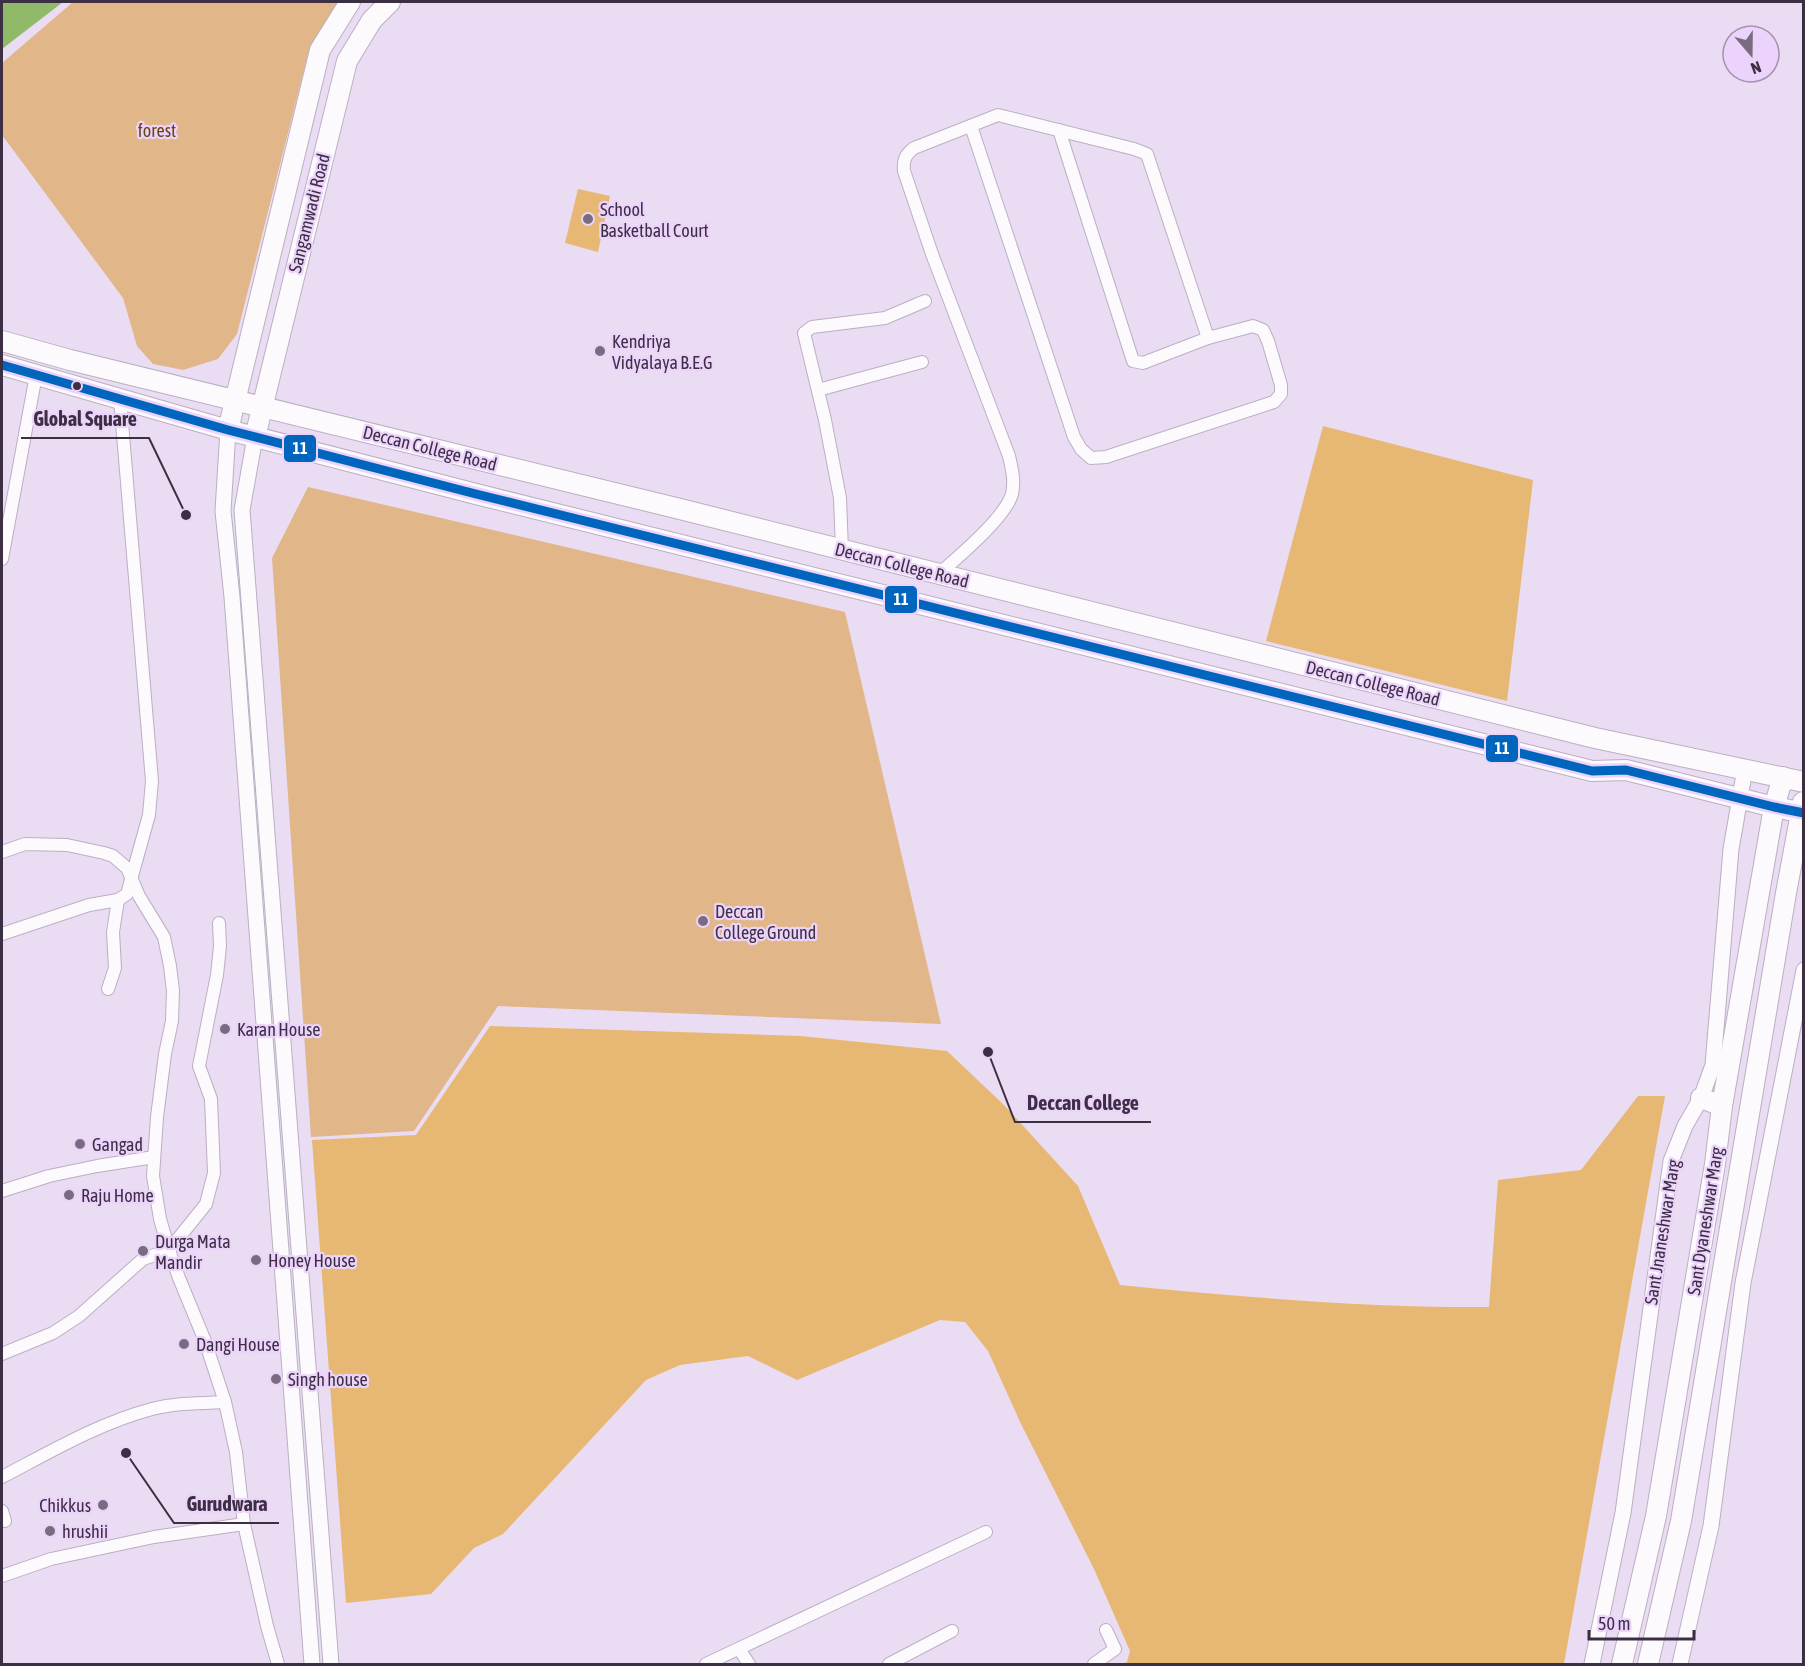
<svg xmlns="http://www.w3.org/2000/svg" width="1805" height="1666" viewBox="0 0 1805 1666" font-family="'Asap Condensed',sans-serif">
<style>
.green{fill:#e7b874}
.forest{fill:#e1b78a}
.water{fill:#90ba69}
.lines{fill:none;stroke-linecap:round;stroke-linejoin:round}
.minor-casing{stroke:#bbafc2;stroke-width:14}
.tertiary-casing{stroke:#bbafc2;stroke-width:17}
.primary-casing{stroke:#bbafc2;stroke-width:22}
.minor{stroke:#fcfafd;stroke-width:12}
.tertiary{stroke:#fcfafd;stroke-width:15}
.primary{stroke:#fcfafd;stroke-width:20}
.bus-1-casing{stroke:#ecd3fb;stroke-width:14}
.bus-1{stroke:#0065bd;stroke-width:9}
.poi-dot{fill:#796c80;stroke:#ecd3fb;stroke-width:2}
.bus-dot{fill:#3c2f43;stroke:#ecd3fb;stroke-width:2}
.labels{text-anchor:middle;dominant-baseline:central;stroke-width:4.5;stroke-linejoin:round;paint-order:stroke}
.park-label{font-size:18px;fill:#664510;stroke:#ecd3fb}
.poi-label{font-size:18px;fill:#3c2f43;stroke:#ecd3fb;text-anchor:start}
.street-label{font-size:18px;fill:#3c2f43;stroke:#ecd3fb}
.leader{fill:none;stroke:#3c2f43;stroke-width:2}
.callout-dot{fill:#3c2f43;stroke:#ecd3fb;stroke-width:2}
.callout-label{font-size:20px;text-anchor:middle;font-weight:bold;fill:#3c2f43;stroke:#ecd3fb;stroke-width:4.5;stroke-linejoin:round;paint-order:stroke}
.line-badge{stroke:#ecd3fb;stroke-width:2}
.badge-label{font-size:16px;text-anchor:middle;font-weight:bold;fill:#fff}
</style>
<rect width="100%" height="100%" fill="#eadcf2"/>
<g class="green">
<path d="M578,189L610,196L598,252L565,243Z"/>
<path d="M1323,426L1533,480L1507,701L1266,641Z"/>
<path d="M490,1026L801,1036L947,1051L1005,1106L1078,1186L1120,1285C1242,1297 1366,1308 1489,1307L1498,1180L1581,1170L1638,1096H1665L1564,1664H1122L1127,1662L1130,1651L1094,1569L1021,1424L988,1351L965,1322L940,1320L797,1380L748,1356L680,1365L646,1380L503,1534L474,1548L431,1594L346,1603L312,1140L416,1135Z"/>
</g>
<g class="forest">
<path d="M73,2H339L310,46L237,334L218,359L183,370L153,364L137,346L123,298L2,135V63Z"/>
<path d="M308,487L845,612L941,1024L498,1006L414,1131L311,1137L272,558Z"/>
</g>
<path class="water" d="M2,2H63L2,49Z"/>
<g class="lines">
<defs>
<g id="minor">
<path d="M971,126L1074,437L1081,449L1091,458L1106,457L1274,402L1281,394V385L1268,341L1263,330L1253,326L1208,338L1143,363L1133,361L1059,130"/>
<path d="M818,390L922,362"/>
<path d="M842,550L840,498L825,420L804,333L812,327L885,318L925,301"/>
<path d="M2,559L36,375"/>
<path d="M939,574C959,556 1005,518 1012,494C1015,481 1012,469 1009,456L932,254L904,171C903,160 905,155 914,148L998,115L1134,149L1147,154L1208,338"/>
<path d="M2,852L25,844L67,845L104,853L113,856L127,868L139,896L164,937L170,966L173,991L172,1021L165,1054L157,1117L153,1176L160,1219L169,1250L179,1278L205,1341L225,1402L236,1452L244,1524L267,1626L278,1664"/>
<path d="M2,934L89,905L118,900L127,894L149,815L152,781L120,399"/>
<path d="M108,989L115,968L113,932L118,900"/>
<path d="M2,1191L49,1176L97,1166L154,1157"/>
<path d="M2,1354L53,1333L79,1316L143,1259L169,1250L206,1204L214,1173L211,1099L199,1066L217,975L220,946L219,923"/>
<path d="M2,1477C50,1452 99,1423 152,1409C176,1403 201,1403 225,1402"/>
<path d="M2,1511L5,1521"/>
<path d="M2,1576L51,1559L154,1537L244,1524"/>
<path d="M739,1649L749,1664"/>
<path d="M706,1664L986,1532"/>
<path d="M889,1664L952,1631"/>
<path d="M1094,1664L1115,1649L1106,1630"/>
</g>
<g id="tertiary">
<path d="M228,430L223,511L232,597L312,1664"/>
<path d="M255,437L242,510L331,1664"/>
<path d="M1592,1664L1623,1513L1671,1161L1685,1126L1701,1098L1713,1065L1731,849L1745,769"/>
<path d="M1680,1664L1711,1526L1743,1283L1804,970"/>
</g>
<g id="primary">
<path d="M2,341L70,360L680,509L1595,738L1804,782"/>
<path d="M2,365L228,430L476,494L1592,771L1626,770L1774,807L1804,813"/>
<path d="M228,430L320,50L350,2"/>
<path d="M255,437L347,61L372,20L390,2"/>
<path d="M1701,1098L1722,1106"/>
<path d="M1622,1664L1656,1516L1715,1164L1722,1106L1774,807L1783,777"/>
<path d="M1648,1664L1681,1521L1786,893L1803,802"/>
</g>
</defs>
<use href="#minor" class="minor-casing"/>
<use href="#tertiary" class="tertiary-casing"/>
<use href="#primary" class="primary-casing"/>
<use href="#minor" class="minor"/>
<use href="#tertiary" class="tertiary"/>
<use href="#primary" class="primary"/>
<defs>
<path id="bus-1" d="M2,365L228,430L476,494L1592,771L1626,770L1774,807L1804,813"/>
</defs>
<use href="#bus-1" class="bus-1-casing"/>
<use href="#bus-1" class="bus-1"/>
</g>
<g class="poi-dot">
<circle cx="588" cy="219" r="6"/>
<circle cx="600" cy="351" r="6"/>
<circle cx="703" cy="921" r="6"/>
<circle cx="225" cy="1029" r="6"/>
<circle cx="80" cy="1144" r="6"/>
<circle cx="69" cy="1195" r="6"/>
<circle cx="143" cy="1251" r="6"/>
<circle cx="256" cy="1260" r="6"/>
<circle cx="184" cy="1344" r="6"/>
<circle cx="276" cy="1379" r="6"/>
<circle cx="103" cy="1505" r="6"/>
<circle cx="50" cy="1531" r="6"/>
</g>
<circle class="bus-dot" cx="77" cy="386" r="5"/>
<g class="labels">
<g class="park-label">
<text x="157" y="130">forest</text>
</g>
<g class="poi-label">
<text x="600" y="209">School<tspan x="600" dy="21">Basketball Court</tspan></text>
<text x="612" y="341">Kendriya<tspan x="612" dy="21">Vidyalaya B.E.G</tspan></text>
<text x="715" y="911">Deccan<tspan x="715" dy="21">College Ground</tspan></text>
<text x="237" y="1029">Karan House</text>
<text x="92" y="1144">Gangad</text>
<text x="81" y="1195">Raju Home</text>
<text x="155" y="1241">Durga Mata<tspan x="155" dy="21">Mandir</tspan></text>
<text x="268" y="1260">Honey House</text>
<text x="196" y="1344">Dangi House</text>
<text x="288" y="1379">Singh house</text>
<text x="91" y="1505" text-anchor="end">Chikkus</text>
<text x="62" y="1531">hrushii</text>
</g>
<g class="street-label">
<text transform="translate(309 213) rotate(-76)">Sangamwadi Road</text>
<text transform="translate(430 448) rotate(14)">Deccan College Road</text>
<text transform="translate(902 565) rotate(14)">Deccan College Road</text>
<text transform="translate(1373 683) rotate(14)">Deccan College Road</text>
<text transform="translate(1705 1221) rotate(-81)">Sant Dyaneshwar Marg</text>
<text transform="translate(1662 1232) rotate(-81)">Sant Jnaneshwar Marg</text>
</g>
</g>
<path class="leader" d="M186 515L149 438H21M988 1052L1015 1122H1151M126 1453L174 1523H279"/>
<g class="callout-dot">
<circle cx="186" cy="515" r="6"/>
<circle cx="988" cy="1052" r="6"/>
<circle cx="126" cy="1453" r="6"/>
</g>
<g class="callout-label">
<text x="85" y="426">Global Square</text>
<text x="1083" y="1110">Deccan College</text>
<text x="227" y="1511">Gurudwara</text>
</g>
<g class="line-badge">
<rect x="283" y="434" width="34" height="29" rx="6" fill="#0065bd"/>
<rect x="884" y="585" width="34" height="29" rx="6" fill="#0065bd"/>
<rect x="1485" y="734" width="34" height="29" rx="6" fill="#0065bd"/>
</g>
<g class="badge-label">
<text x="300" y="454">11</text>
<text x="901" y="605">11</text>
<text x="1502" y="754">11</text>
</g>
<rect width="1805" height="1666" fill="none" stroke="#3c2f43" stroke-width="6"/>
<g transform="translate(1751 54) rotate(160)"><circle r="28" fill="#ecd3fb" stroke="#a691b1" stroke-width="1.5"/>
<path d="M0-4.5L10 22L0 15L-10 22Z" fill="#796c80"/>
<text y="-9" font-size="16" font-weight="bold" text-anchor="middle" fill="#3c2f43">N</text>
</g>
<path d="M1589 1630v9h105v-9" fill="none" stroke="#3c2f43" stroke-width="3"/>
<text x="1598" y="1630" font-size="18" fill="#3c2f43" stroke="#ecd3fb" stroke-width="4.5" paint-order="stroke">50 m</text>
</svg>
